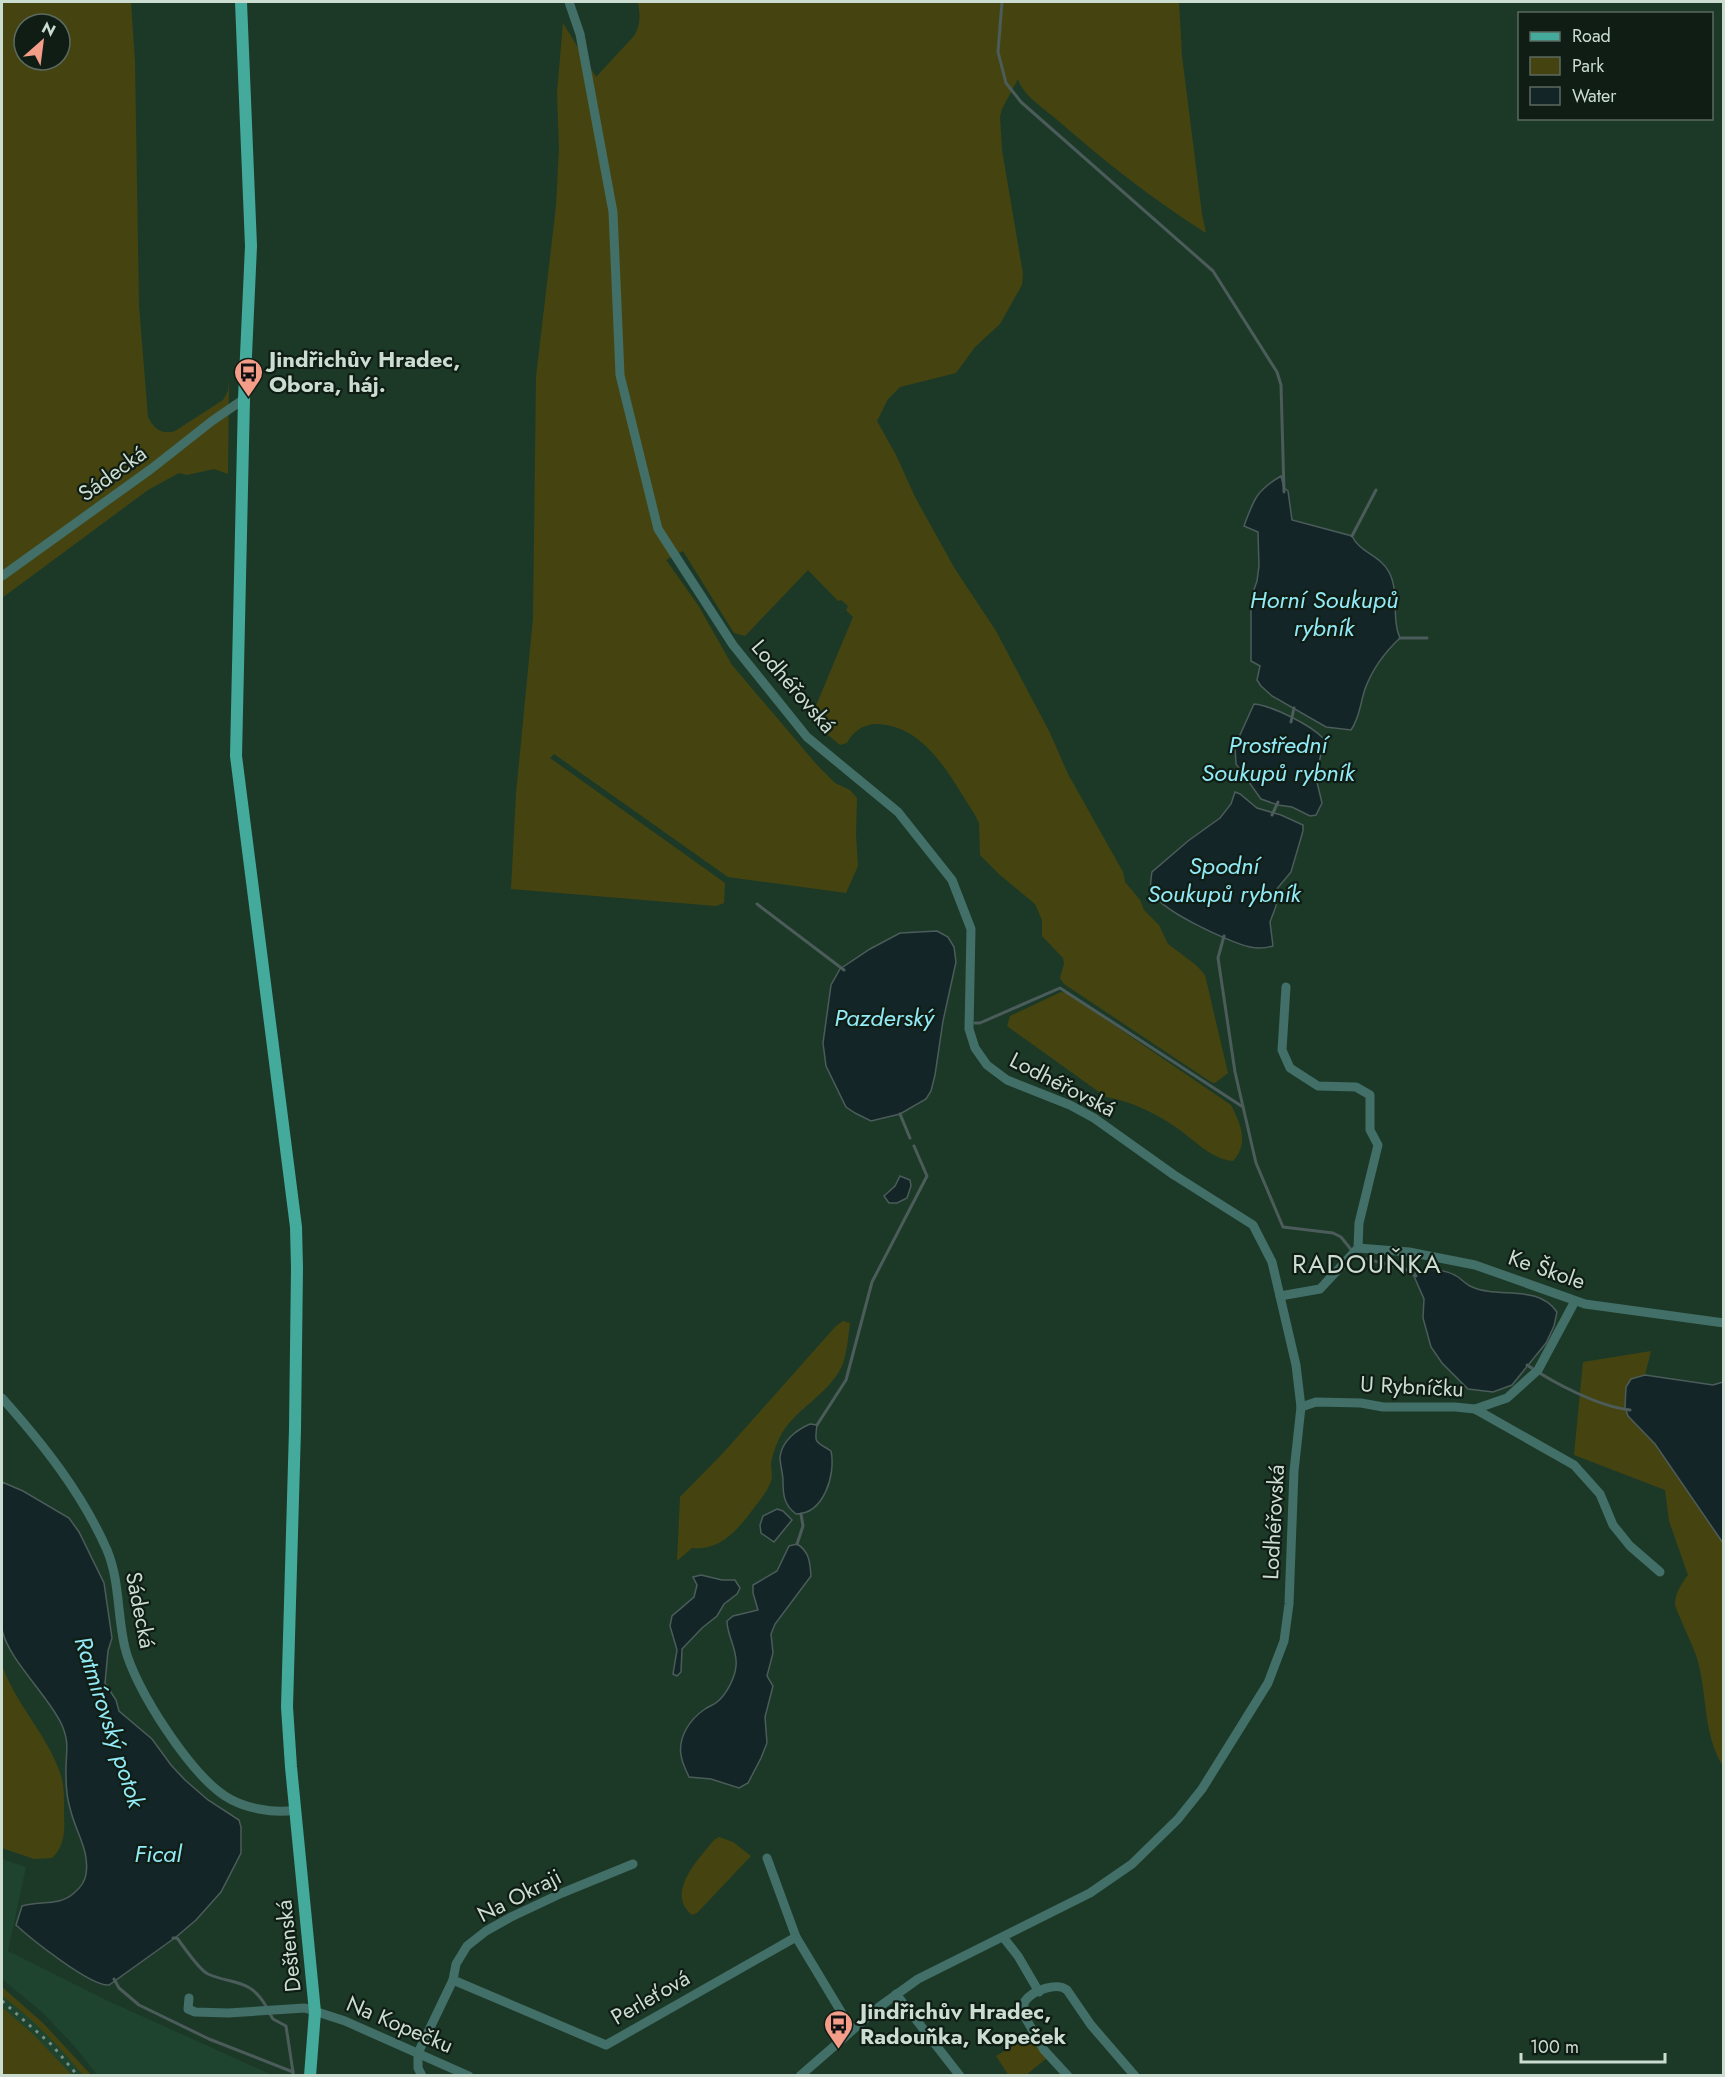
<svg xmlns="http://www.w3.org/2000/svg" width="1725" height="2077" viewBox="0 0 1725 2077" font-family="Jost,sans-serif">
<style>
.built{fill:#1e432f}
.green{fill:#454410;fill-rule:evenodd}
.water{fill:#142527;stroke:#4b5c5a;stroke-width:1.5}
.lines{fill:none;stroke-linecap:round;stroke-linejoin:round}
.stream{stroke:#4b5c5a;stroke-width:3}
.minor{stroke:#426f67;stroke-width:9}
.major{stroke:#44ab9c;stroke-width:12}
.rail{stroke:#788e80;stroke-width:3;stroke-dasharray:3 6;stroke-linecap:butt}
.labels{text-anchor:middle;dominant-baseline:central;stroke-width:4.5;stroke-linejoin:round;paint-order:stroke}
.poi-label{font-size:22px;font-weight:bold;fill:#cbdcd1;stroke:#101d15;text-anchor:start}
.street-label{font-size:22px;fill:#cbdcd1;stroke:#101d15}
.water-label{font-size:24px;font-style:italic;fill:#91eaf6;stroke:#101d15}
.quarter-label{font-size:26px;letter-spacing:1.5px;fill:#cbdcd1;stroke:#101d15}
</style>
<rect width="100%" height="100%" fill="#1c3928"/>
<g class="built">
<path d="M2,1859L26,1867L8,1951L104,1999L272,2075H97L76,2048L43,2013L2,1979Z"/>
<path d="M2,1991L12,1999L87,2075H67L2,2011Z"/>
</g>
<g class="green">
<path d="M2,2H131L135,62L139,306L148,417C154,429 162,435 175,431L223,400L228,391L229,380L228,474L214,469L187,475L179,473L148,490L2,598ZM24,24H60V60H24Z"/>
<path d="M638,2H1179L1182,56L1202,214L1206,233C1152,199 1103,160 1055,118C1043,108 1022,94 1018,79L1002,109L1000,117L1002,150L1023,274L1022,285L1000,324L975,347L956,373L900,387L888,399L877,421L896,455L915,497L955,569L996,631L1050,733L1068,774L1123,872L1125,882L1140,900L1144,910L1159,925L1168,944L1196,965L1205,975L1228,1073L1215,1083L1211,1082L1064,984L1060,978L1064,964L1063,958L1042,936V920L1035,904L1000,875L980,855L979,823L974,813C950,777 926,725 876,724C864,724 852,732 847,743L840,745L810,720L853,617L846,610L848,606L841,600L838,601L808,570L745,636L734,633L683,551L666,560L698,605L732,665L817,765L835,783L850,790L857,798L856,834L858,866L846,893L728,877L554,754L550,758L725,883L724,903L716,906L511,889L516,794L533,618L536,377L556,206L559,148L557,93L563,23L596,77L634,36C641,24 640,15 638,2Z"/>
<path d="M1061,992L1067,993L1231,1105C1241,1124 1249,1144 1233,1161C1212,1159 1196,1142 1180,1130C1159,1115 1132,1101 1106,1097L1007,1026L1010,1016Z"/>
<path d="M843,1321L850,1323C848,1337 847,1356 841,1368C827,1395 798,1407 782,1433C777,1442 773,1452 771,1463C771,1469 773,1475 771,1481C768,1491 760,1500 754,1508C738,1529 721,1551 692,1548L677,1561L680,1497L723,1453L835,1327Z"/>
<path d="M1651,1351L1645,1375L1631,1379L1626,1387L1625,1407L1628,1416L1655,1444L1723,1543V1766C1702,1733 1708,1692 1696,1655C1693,1646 1675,1608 1675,1604C1675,1593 1682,1583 1688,1575L1669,1521L1665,1490L1574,1455L1583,1362Z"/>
<path d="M2,1665C15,1703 45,1732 59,1770C65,1783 64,1801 64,1816C65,1832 64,1847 52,1858L34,1859L2,1848Z"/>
<path d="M719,1837L733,1842L751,1856L697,1913L692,1915C665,1892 699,1859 714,1840Z"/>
<path d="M2,1987L43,2023L91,2075H83C59,2046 33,2019 2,1996Z"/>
<path d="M2,2007L34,2035L72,2075H2Z"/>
<path d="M1030,2036L1047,2058L1026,2075L1009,2076L996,2056Z"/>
</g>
<g class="water">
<path d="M1281,476L1284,488L1288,491L1292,520L1352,536C1360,553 1380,555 1389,572C1400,593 1391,619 1400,638C1385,652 1372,670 1365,689C1360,704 1360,717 1351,730L1326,727L1272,696L1261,686L1257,680L1260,666L1251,661V598L1257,581L1259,566L1258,532L1244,526C1254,499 1256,491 1281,476Z"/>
<path d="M1254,704C1273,706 1311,725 1324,739L1316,778L1322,803L1316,815L1310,816L1292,807L1278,805L1261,799L1236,764L1235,746Z"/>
<path d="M1235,792L1240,794L1257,808L1281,815L1303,825V831L1291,872L1276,890V906L1270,922L1273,946C1266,948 1258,949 1250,947C1231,943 1156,909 1151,890C1150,885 1151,878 1152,872L1188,841L1220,818L1231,804Z"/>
<path d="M937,931L948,937L954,947L956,962L943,1021L935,1075L931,1091L926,1099L900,1114L871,1121L855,1113L846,1107L826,1066L823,1043L831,985L840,969L870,949L900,933Z"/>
<path d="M900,1176L910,1180L911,1186L907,1198L897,1203H889L884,1196L895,1186Z"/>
<path d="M1427,1269C1438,1270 1449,1271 1458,1277C1462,1280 1466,1284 1470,1286C1498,1300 1537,1283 1557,1312L1554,1326L1546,1343L1512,1385L1493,1392L1468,1389L1442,1363L1431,1347L1423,1318L1424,1299L1413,1274Z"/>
<path d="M1645,1375L1713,1385L1723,1382V1543L1655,1444L1628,1416L1625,1407L1626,1387L1631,1379Z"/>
<path d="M810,1424L817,1425C814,1445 816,1441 831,1451C836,1474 824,1514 796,1514C784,1505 783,1495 783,1481C783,1473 780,1465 780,1457C782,1441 796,1430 810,1424Z"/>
<path d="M2,1482L23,1491L69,1518L79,1532L104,1583L112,1638L108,1651L105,1683L116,1700L119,1711L152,1739L171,1765L185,1780L208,1800L239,1820L241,1827V1853L221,1892L196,1920L176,1937L109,1985C91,1987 30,1938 16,1925L22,1906C39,1900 59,1907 74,1893C80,1888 85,1882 86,1874C90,1850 75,1831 70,1808C67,1798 66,1787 66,1776C65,1754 71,1744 61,1723C46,1693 9,1660 2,1630Z"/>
<path d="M777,1509L783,1511L792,1520L774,1542L761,1533L760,1525L763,1516Z"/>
<path d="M797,1544C809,1551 810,1562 811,1576L775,1624L771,1634L773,1653L767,1676L773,1686L765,1717L767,1743L761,1758L748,1783L739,1788L711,1779L689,1777C686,1770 682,1763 681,1755C678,1737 690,1719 705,1709C709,1706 714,1705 717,1702C726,1695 735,1678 736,1666C738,1650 727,1636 727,1621L733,1616L758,1610L753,1593V1585L777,1571L789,1546Z"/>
<path d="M701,1575L722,1580H735L740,1588L737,1594L724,1604L717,1616L702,1628L682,1649L681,1672L677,1676L673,1674L677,1650L670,1626L672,1616L694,1597L697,1585L693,1577Z"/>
</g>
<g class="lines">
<g class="stream">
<path d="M1002,2L998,52L1006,83L1021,102L1213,271L1277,372L1281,385L1284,492"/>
<path d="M1352,536L1376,490"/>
<path d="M1400,638H1427"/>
<path d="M1291,722L1294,708"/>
<path d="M1272,815L1278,802"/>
<path d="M757,904L844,970"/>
<path d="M1224,936L1218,958L1235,1072L1256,1163L1283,1227L1333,1233L1341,1237L1357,1257L1404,1268L1416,1276"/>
<path d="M975,1023H980L1060,988L1243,1107"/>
<path d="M900,1114L910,1138"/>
<path d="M1527,1365C1554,1383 1597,1406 1630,1410"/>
<path d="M817,1425L846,1380L872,1282L927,1176L914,1146"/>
<path d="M797,1544L803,1526L801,1514"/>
<path d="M173,1938H177C184,1947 199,1970 208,1974C233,1985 251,1978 267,2008"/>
<path d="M114,1979L119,1988L139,2005L209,2039L293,2072V2076"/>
<path d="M270,2014L273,2019L286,2026L293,2072"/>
</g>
<g class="minor">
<path d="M569,2L580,34L613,212L620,375L658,529L733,645L807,737L898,812L952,880L971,929L969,1029L975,1048L987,1065L1007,1080L1070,1105L1094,1118L1174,1175L1253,1225L1272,1262L1296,1365L1301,1407L1294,1471L1289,1604L1284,1641L1268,1683L1202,1789L1178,1819L1132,1864L1090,1893L918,1979L879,2007L800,2076"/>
<path d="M2,576L151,469L212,421L244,399"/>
<path d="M1286,987L1282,1050L1290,1068L1318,1086L1356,1087L1370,1095V1130L1378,1145L1359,1223L1358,1248"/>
<path d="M1280,1296L1320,1289L1358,1248L1409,1252L1475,1265L1585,1304L1724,1323"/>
<path d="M2,1398C43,1444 82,1493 107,1550C120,1581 117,1615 125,1648C135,1689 190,1773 225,1796C243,1808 274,1814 295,1810"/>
<path d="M1301,1407L1316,1402L1361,1403L1383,1407H1455L1475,1409L1507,1398L1538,1370L1575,1301"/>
<path d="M1475,1409L1574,1465L1600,1494L1613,1525L1630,1546L1660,1572"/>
<path d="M767,1858L796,1937"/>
<path d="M1003,1937L1018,1956L1039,1992"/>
<path d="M453,1980L606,2045L796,1937L852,2030"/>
<path d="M896,1994L960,2076"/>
<path d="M189,1998L188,2009L195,2012L228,2013L305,2008L345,2021L469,2076"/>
<path d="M422,2076L418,2068V2053L453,1980L456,1964L467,1946L486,1931L511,1917L562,1893L633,1864"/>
<path d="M1068,2076L1044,2050L1022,2012C1023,2008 1024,2004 1025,2001C1033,1990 1057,1982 1067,1990L1091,2025L1135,2076"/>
</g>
<path class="major" d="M241,2L251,246L244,399L236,756L296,1227L297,1268L295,1429L287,1707L291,1767L315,2012L310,2076"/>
<path class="rail" d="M2,2001L52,2045L78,2076"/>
</g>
<defs>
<symbol id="bus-pin" viewBox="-11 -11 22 30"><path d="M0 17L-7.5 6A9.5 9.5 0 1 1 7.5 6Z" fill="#f49e8a" stroke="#101d15"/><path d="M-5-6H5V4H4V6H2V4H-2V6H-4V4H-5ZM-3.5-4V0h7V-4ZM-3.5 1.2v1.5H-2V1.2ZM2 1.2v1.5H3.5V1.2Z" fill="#111"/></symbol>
</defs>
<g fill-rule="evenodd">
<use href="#bus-pin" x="232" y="356" width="33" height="45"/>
<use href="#bus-pin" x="822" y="2008" width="33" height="45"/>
</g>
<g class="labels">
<g class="poi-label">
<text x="269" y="359">Jindřichův Hradec,<tspan x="269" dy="25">Obora, háj.</tspan></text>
<text x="860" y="2011">Jindřichův Hradec,<tspan x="860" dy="25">Radouňka, Kopeček</tspan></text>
</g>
<g class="street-label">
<text transform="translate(112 473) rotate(-36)">Sádecká</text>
<text transform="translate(794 686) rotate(49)">Lodhéřovská</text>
<text transform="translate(1063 1084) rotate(27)">Lodhéřovská</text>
<text transform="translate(1547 1269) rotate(19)">Ke Škole</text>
<text transform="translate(1412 1386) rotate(3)">U Rybníčku</text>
<text transform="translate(1273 1522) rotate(-87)">Lodhéřovská</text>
<text transform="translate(141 1610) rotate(79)">Sádecká</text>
<text transform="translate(519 1895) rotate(-27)">Na Okraji</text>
<text transform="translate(288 1946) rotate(-96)">Deštenská</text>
<text transform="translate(650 1997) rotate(-30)">Perleťová</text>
<text transform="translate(400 2024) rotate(23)">Na Kopečku</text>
</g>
<g class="water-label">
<text x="1324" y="599">Horní Soukupů<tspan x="1324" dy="28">rybník</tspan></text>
<text x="1278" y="744">Prostřední<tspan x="1278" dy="28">Soukupů rybník</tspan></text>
<text x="1224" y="865">Spodní<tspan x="1224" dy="28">Soukupů rybník</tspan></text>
<text x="884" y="1017">Pazderský</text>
<text transform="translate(110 1722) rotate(72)">Ratmírovský potok</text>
<text x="158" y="1853">Fical</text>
</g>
<g class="quarter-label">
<text x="1367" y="1264">RADOUŇKA</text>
</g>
</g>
<rect width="1725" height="2077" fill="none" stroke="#cbdcd1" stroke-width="6"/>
<rect x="1518" y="12" width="195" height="108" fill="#101d15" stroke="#5b6960" stroke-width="1.5"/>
<rect x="1530" y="32" width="30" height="9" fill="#44ab9c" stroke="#5b6960" stroke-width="1.5"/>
<text x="1572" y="42" font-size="18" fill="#cbdcd1">Road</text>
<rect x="1530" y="57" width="30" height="18" fill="#454410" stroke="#5b6960" stroke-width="1.5"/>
<text x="1572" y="72" font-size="18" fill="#cbdcd1">Park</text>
<rect x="1530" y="87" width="30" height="18" fill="#142527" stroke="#5b6960" stroke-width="1.5"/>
<text x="1572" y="102" font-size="18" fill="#cbdcd1">Water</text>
<g transform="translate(42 42) rotate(28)"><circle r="28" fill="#101d15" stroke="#5b6960" stroke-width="1.5"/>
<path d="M0-4.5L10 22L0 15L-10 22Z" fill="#f49e8a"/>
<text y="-9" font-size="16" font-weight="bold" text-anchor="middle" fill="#cbdcd1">N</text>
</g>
<path d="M1521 2053v9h144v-9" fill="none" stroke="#cbdcd1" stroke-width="3"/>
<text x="1530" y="2053" font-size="18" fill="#cbdcd1" stroke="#101d15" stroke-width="4.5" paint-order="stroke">100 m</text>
</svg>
